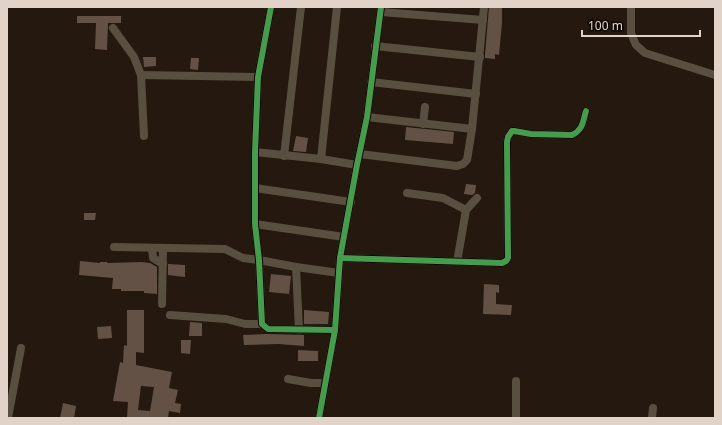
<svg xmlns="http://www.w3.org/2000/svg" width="722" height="425" viewBox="0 0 722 425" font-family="'Noto Sans',sans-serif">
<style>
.building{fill:#625144;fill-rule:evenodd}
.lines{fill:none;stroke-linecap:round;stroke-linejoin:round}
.minor{stroke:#594f41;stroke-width:8}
.cycleway-casing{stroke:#0e0602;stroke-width:8}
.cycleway{stroke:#469c4c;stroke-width:6}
</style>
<rect width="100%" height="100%" fill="#24180f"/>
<g class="building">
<path d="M489,7H502V23L499,55L495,54V59L485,58V55Z"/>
<path d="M77,16H121V23H108L107,50L95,49L96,23H77Z"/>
<path d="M143,57H156V66L144,67Z"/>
<path d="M191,58H199L198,70L190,69Z"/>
<path d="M406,127L454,132L453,144L405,140Z"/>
<path d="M296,136L308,138L306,152L293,151Z"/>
<path d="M466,184L476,185L475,193L472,195L464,194Z"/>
<path d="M84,213H96L95,220H84Z"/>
<path d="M80,261L100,263V262H107V263L142,262L150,263L157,267V294L144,293V291H121V289H112L113,278L79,275Z"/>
<path d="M168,264L185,265V277L168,275Z"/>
<path d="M271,274L291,276L289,294L269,292Z"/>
<path d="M484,284L499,285V293L496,292V304L512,305L511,315L483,314Z"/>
<path d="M127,310H144V353L136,352V365L172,372L169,388L178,390L175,403L181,404L180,413L169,411L168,418H127L128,402L113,401L120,362L123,363L124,345L127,346ZM141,386L154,387L150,411L138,410Z"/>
<path d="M304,310L329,312L328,324H304Z"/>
<path d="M190,322L202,323V336H189Z"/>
<path d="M111,326L112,338L98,339L97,327Z"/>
<path d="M266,334L304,335V346L278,344L244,345L243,335Z"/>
<path d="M181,340H191L190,354L181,353Z"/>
<path d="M298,350L318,351V361H298Z"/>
<path d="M63,403L76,406L74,418H60Z"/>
</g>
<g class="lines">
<g class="minor">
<path d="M271,7L258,77L255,152V224L259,260L262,324L268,329L335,330"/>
<path d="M631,7V33L636,45L645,53L715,75"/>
<path d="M381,12L483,20"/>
<path d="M113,28L134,57L141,75L144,136"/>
<path d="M375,46L480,57"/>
<path d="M141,75L258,77"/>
<path d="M371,82L476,94"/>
<path d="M367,117L472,129"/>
<path d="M423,124L425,107"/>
<path d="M255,152L321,159L357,165"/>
<path d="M360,154L457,166L463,164L467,160L472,129L484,7"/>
<path d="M284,156L301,7"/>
<path d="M321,159L337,7"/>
<path d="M255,188L351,202"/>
<path d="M407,193L443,198L466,210"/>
<path d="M255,224L344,237"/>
<path d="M114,247L225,249L243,258L259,260L296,267L339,273"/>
<path d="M152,248L153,258L163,264"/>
<path d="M340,258L502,263L506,261L508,258L507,142L508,137L512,131H514L531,134L572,135C583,130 583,121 586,111"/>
<path d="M457,262L466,210L477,198"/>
<path d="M296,267L299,330"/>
<path d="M162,304L163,248"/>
<path d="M170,315L226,319L245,324H262"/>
<path d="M288,379L311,383H325"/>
<path d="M8,418L21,348"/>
<path d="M319,418L335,330L340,258L357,165L367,117L381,7"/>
<path d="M516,418V381"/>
<path d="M652,418L653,408"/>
</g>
<defs>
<g id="cycleway">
<path d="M271,7L258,77L255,152V224L259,260L262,324L268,329L335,330"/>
<path d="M340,258L502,263L506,261L508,258L507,142L508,137L512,131H514L531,134L572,135C583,130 583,121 586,111"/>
<path d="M319,418L335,330L340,258L357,165L367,117L381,7"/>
</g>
</defs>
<use href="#cycleway" class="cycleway-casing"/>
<use href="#cycleway" class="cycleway"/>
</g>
<rect width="722" height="425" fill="none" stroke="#e2d3c9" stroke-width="16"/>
<path d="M582 30v6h118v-6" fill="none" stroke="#e2d3c9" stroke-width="2"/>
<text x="588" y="30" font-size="12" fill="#e2d3c9" stroke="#0e0602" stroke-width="3" paint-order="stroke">100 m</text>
</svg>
